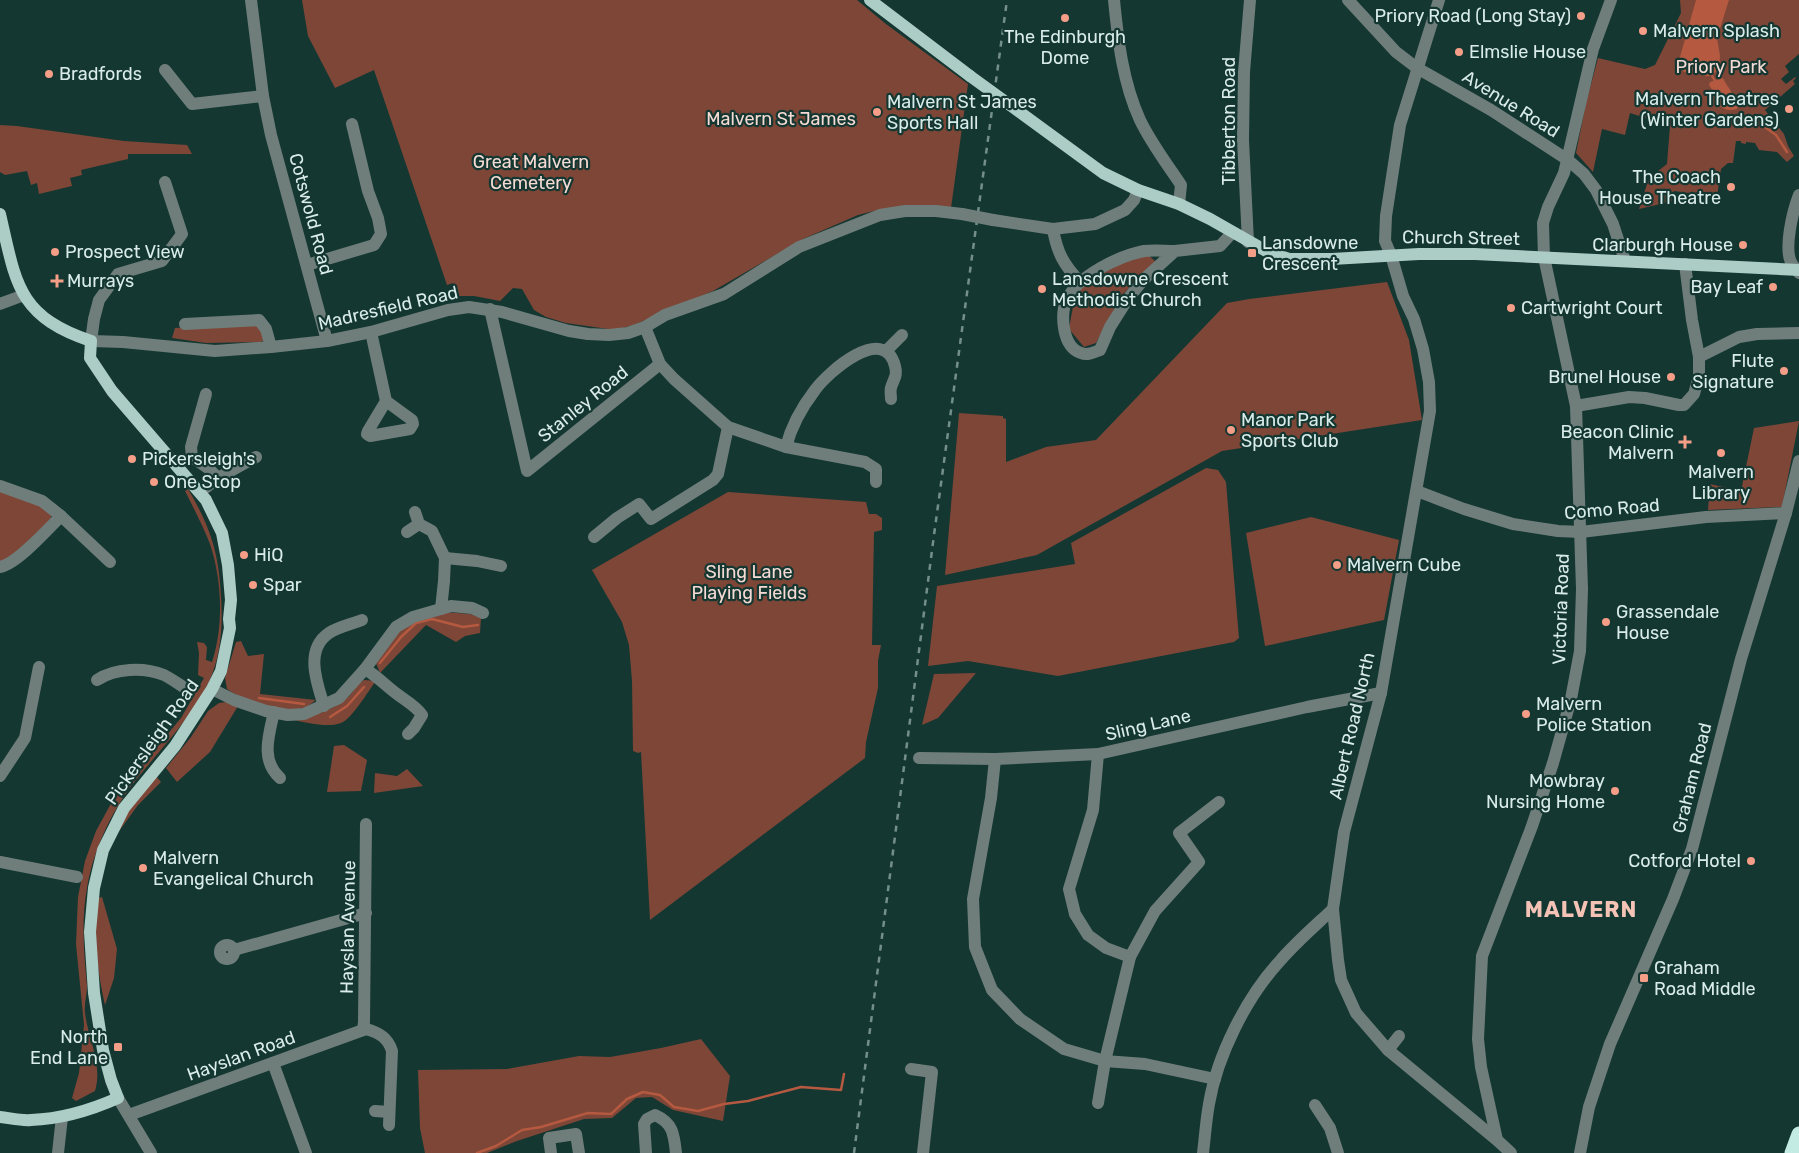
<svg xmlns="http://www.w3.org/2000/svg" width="1799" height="1153" viewBox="0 0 1799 1153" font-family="Rubik,sans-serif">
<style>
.green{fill:#7d4637}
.water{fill:#b55940}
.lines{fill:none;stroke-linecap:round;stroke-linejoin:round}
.stream{stroke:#b55940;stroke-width:2.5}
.minor{stroke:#6f7e7b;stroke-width:12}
.major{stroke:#acccc6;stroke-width:12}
.highway{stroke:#c3ebe4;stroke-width:15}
.rail{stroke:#748f8b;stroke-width:2.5;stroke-dasharray:6 6;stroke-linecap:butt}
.minor-bridge{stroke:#6f7e7b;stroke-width:12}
.major-bridge{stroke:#acccc6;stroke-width:12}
.poi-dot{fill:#f49e87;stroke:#143732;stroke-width:2}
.labels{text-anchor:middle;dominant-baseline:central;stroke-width:4.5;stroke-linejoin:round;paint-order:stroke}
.poi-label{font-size:18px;fill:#d9ece9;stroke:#143732;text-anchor:start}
.park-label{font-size:18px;fill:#f6dbd4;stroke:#143732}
.street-label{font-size:18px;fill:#d9ece9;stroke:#143732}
.district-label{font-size:22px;font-weight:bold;letter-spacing:1px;fill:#f5c3b6;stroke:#143732}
</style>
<rect width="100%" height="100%" fill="#143732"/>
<g class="green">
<path d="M302,0H857L886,24L968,84L951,208L878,210L858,215L803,239L713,291L634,325L615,330L566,323L546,317L534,310L522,289L513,288L500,301L474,296H458L453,283L447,285L374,70L335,88L308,36Z"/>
<path d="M1680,0H1799V54L1785,66L1789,72L1781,79L1786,84L1795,77L1796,78L1793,81L1795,84L1765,110L1784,134L1788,146L1794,156L1787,162L1777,152L1759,150L1755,143L1746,142V144L1741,143V141H1736L1733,163H1728L1721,169L1717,197L1674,191L1673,201L1639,209L1649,178L1667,164L1670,126L1630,113L1625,135L1602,129L1593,172L1576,153L1586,103L1598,58L1645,69L1655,65L1681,13Z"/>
<path d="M0,125L17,126L124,141L187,145L192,154H128V159L81,170L82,175L70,178L72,186L39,194L37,183L31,185L27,171L5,175L0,172Z"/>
<path d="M1147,254L1156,262L1122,295L1096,343L1084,347L1069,329C1072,314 1073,296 1083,285C1094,272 1130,260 1147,254Z"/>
<path d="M1387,282L1409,340L1422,420L1222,451L1037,555L945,575L959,413L1003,416V418L1006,419V462L1046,447L1096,440L1227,303L1249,299Z"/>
<path d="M257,323L263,329V341L260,342L206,343L172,338L175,328Z"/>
<path d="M1799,421L1782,507L1708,510L1710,484L1741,491L1754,428Z"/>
<path d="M1206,468L1218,470L1226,482L1239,638L1234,642L1058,676L968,661L928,666L937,586L1075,564L1071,543Z"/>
<path d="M188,489C210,526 219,553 221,596C223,626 221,655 209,682C190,721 158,751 132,785C110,814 93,852 87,888C81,921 84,953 87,986C87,995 84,1004 85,1013C88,1038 103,1065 95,1091L76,1101L72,1098L79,1073L84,1025L76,944L78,897L85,861L96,831L114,798L181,718L204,678L198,675L199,653L197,642L204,643L207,647L206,660L212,662C224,626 222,580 210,544C203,526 194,509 185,491Z"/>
<path d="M0,491L39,505L51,514V519L16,554L0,563Z"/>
<path d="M728,492L866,502L869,514H876L882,518V530L874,532L872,645H881L878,661V688L866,742L865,758L650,920L641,752L638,753L633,751L632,681L629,645L622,622L592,570Z"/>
<path d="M1311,517L1399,540L1384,620L1265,646L1246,533Z"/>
<path d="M443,612L470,614L481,618L480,633L465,636L456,642L426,625L380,673L375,661C399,630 403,621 443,612Z"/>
<path d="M241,641L248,656L264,654L260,694L316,700C313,702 309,706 306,707C287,716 243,701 227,689L225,678L236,642Z"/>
<path d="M976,673L938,718L922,725L934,674Z"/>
<path d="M364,680L376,681C368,691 352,719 341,723C327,728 308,723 294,720C314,715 333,711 348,697C354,691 357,684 364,680Z"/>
<path d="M226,702L238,706L210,752L177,782L166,768L191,737L208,711L219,703Z"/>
<path d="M344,745L367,760L361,791L327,792L334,746Z"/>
<path d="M407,769L423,786L374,793L375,773L397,776Z"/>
<path d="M156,776L161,782L138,805L117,834L134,801Z"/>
<path d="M102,897L117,949L114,978L105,1005C97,971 93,933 98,898Z"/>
<path d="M701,1039L730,1076L723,1121L673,1110L652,1097L636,1098L612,1118L584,1119L517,1141L487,1153H425L420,1128L418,1070L507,1069L579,1056L610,1057L661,1048Z"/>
</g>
<g class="water">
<path d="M1696,0H1729L1717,38L1720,56L1719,69C1703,84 1705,71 1692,71C1689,71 1687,72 1684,72L1678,64Z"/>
<path d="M1723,78C1727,87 1737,97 1738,107L1737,109C1716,114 1718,97 1709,85L1710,82Z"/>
</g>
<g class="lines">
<g class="stream">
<path d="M1711,74L1715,81"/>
<path d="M1751,117L1776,135L1787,152"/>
<path d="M380,663L401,637L416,623L432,619L463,627L478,625"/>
<path d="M259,698L304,704"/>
<path d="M330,717L347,706L364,687"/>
<path d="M477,1153L496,1146L522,1130L541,1127L588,1113L611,1114L627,1099L643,1092L660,1095L674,1107L698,1111L724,1104L748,1101L801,1087L841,1090L844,1074"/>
</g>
<g class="minor">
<path d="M251,0L263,96L271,135L327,341"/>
<path d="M1114,0C1118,41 1123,83 1140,120C1151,143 1167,164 1181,185L1179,204"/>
<path d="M1348,0L1396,52L1417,68L1491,110L1568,160L1584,174L1596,190L1613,224L1625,261"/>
<path d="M1439,0L1400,125L1386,216L1385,241L1391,255L1403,296L1414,319L1423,349L1429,382L1430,411L1381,693L1344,832L1333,909L1338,960L1341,980L1356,1013L1388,1050L1497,1140L1511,1153"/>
<path d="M165,70L192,104L263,96"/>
<path d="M165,182L182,234L162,261L118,274L99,300L94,319L91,341L123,342L215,351L271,347L327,341L371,332L448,310L469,307L502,312L569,331L588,334L609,335L628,333L645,327L665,315L724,294L799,247L880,215L905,211H936L962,214"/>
<path d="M1799,195C1793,210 1783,250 1792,264C1794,267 1797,269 1799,273"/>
<path d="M993,220L1053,229L1095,224L1125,210L1134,200L1138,190"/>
<path d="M1053,229C1057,253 1064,265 1080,282"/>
<path d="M1248,242L1243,140L1244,72L1250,0"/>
<path d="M1175,251C1165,251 1154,250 1144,251C1119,256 1079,275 1067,299C1060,314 1062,347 1081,353C1088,356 1094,352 1100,350L1110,327L1127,300L1143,280L1175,251L1220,246L1232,233"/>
<path d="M307,265L374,245L381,234L378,218L368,191L352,124"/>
<path d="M0,304L24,295"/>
<path d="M490,309L527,471L660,364"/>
<path d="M185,324L259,320L266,329L271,347"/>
<path d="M645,327L660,364L674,379L728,427L786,447L865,462L876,469V482"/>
<path d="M371,332L386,401L412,420L413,424L410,429L370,436L367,434L368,431L386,401"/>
<path d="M886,351L902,335"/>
<path d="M1699,357L1739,337L1757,334L1799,333"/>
<path d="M206,394L191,447L192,457L208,468L218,478"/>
<path d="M1576,406L1629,397L1645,398L1679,405H1684L1694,394L1699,376V357L1692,320L1685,264"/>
<path d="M786,447C791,427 802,407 815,390C828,372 884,323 895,366C898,377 893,379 891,388C890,391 891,396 891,399"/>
<path d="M0,486L42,501L61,516L110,562"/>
<path d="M1417,491L1464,509L1513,524L1558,531L1581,532L1706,517L1786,513"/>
<path d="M200,492L218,478L256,457"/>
<path d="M415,512L419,524L432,531L445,558L444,581L441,609"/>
<path d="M407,532L419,524"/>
<path d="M594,537L617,518L639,504L651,519L713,480L718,474L728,427"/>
<path d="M445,558L477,561L501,566"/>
<path d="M0,567C17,564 48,529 61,516"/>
<path d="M365,669C377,676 386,686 397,694C406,701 416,706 422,715L414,728L408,734"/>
<path d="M97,680C115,668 144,667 164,675C172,679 180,685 188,690"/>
<path d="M212,689L234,700L266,711L288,715L304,714L339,698L365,669L396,627L413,617L451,606L472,608L483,613"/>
<path d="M324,706C317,683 304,650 329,633C338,627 352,624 362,620"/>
<path d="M274,712C269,735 260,760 280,778"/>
<path d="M1098,754L1093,810L1069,889L1075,914L1088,935L1106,948L1130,957"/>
<path d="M919,758L995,759L1098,754L1307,707L1381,693"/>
<path d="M995,759L991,798L973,899L975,947L992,990L1020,1019L1064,1049L1105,1061L1145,1064L1215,1079"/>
<path d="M0,776L25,738L39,667"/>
<path d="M0,862L77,877"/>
<circle cx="227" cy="952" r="7"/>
<path d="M234,950L366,913"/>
<path d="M363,1030L364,1022L366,824"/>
<path d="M1388,1050L1399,1036"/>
<path d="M273,1063L306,1153"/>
<path d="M911,1069L932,1072L923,1153"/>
<path d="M118,1098L151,1153"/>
<path d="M1098,1103L1105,1061L1130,957L1155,911L1199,862L1179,833L1219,802"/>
<path d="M1315,1105L1330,1128L1338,1153"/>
<path d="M375,1111L389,1112"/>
<path d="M129,1115L366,1029C380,1033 388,1038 392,1051L389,1125"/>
<path d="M1497,1140L1481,1067L1478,1039L1482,956L1532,826L1553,763L1571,699L1580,651L1582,589L1576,406L1544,257L1543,223L1548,207L1564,173L1593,49L1611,0"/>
<path d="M58,1153L62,1117"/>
<path d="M551,1153L549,1138L576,1134L579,1153"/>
<path d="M646,1153L644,1124L647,1119L655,1115C673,1123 674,1134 676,1153"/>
<path d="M1203,1153C1205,1137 1206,1120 1209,1104C1217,1056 1246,998 1279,962C1295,943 1315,926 1333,909"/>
<path d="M1580,1153L1589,1107L1610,1044L1673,899L1692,849L1741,659L1786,513L1799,461"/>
</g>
<g class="major">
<path d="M870,0L970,76"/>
<path d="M1010,105L1103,173L1138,190L1179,204L1210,219L1268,252L1289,259H1332L1419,254H1475L1799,270"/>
<path d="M0,214C16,283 17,316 91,341L90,358L112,391L206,500L222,533L228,565L231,600L229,619L230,628L221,671L212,689L175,746L124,808L103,850L94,888L90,932L94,993L103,1050L111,1080L118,1098C91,1110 62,1119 31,1120C21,1121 10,1118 0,1117"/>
</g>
<path class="highway" d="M1792,1153L1799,1134"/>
<path class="rail" d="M854,1153L934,535L1007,0"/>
<path class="minor-bridge" d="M962,214L993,220"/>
<path class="major-bridge" d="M970,76L1010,105"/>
</g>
<g class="poi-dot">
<circle cx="1581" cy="16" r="5"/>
<circle cx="1065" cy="18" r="5"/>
<circle cx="1643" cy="31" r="5"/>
<circle cx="1459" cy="52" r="5"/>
<circle cx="49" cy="74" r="5"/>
<circle cx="1789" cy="109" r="5"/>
<circle cx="877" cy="112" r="5"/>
<circle cx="1731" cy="187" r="5"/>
<circle cx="1743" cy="245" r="5"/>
<circle cx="55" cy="252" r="5"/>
<rect x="1247" y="248" width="10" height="10" rx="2.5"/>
<path d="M54.5 273.5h5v5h5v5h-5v5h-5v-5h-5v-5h5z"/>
<circle cx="1773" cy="287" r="5"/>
<circle cx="1042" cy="289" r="5"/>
<circle cx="1511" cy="308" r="5"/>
<circle cx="1784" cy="371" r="5"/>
<circle cx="1671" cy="377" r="5"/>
<circle cx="1231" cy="430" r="5"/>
<path d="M1682.5 434.5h5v5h5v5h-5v5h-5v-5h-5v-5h5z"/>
<circle cx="1721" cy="453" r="5"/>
<circle cx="132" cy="459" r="5"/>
<circle cx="154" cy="482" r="5"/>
<circle cx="244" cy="555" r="5"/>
<circle cx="1337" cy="565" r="5"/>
<circle cx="253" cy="585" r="5"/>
<circle cx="1606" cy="622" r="5"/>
<circle cx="1526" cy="714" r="5"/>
<circle cx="1615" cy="791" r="5"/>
<circle cx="1751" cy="861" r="5"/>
<circle cx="143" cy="868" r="5"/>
<rect x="1639" y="973" width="10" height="10" rx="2.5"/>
<rect x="113" y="1042" width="10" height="10" rx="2.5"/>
</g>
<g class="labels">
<g class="poi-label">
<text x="1571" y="16" text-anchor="end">Priory Road (Long Stay)</text>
<text x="1653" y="31">Malvern Splash</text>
<text x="1065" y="37" text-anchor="middle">The Edinburgh<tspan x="1065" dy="21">Dome</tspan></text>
<text x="1469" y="52">Elmslie House</text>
<text x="59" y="74">Bradfords</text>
<text x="1779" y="99" text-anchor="end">Malvern Theatres<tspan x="1779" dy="21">(Winter Gardens)</tspan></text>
<text x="887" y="102">Malvern St James<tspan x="887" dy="21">Sports Hall</tspan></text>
<text x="1721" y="177" text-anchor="end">The Coach<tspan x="1721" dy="21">House Theatre</tspan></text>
<text x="1262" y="243">Lansdowne<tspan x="1262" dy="21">Crescent</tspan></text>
<text x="1733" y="245" text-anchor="end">Clarburgh House</text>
<text x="65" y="252">Prospect View</text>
<text x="1052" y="279">Lansdowne Crescent<tspan x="1052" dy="21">Methodist Church</tspan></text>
<text x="67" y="281">Murrays</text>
<text x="1763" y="287" text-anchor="end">Bay Leaf</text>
<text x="1521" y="308">Cartwright Court</text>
<text x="1774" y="361" text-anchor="end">Flute<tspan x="1774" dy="21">Signature</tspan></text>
<text x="1661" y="377" text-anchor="end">Brunel House</text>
<text x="1241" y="420">Manor Park<tspan x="1241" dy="21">Sports Club</tspan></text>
<text x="1674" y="432" text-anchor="end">Beacon Clinic<tspan x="1674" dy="21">Malvern</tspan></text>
<text x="142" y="459">Pickersleigh's</text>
<text x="1721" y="472" text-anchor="middle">Malvern<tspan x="1721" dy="21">Library</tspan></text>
<text x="164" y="482">One Stop</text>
<text x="254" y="555">HiQ</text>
<text x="1347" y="565">Malvern Cube</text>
<text x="263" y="585">Spar</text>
<text x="1616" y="612">Grassendale<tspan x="1616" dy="21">House</tspan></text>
<text x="1536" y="704">Malvern<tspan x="1536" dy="21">Police Station</tspan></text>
<text x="1605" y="781" text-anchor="end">Mowbray<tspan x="1605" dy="21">Nursing Home</tspan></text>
<text x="153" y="858">Malvern<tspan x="153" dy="21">Evangelical Church</tspan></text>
<text x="1741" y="861" text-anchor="end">Cotford Hotel</text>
<text x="1654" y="968">Graham<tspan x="1654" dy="21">Road Middle</tspan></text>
<text x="108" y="1037" text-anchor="end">North<tspan x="108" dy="21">End Lane</tspan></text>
</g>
<g class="park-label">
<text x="1721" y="67">Priory Park</text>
<text x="781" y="119">Malvern St James</text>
<text x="531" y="162">Great Malvern<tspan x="531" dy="21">Cemetery</tspan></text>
<text x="749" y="572">Sling Lane<tspan x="749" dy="21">Playing Fields</tspan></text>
</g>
<g class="street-label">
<text transform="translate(1511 104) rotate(32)">Avenue Road</text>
<text transform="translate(1229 121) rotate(-90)">Tibberton Road</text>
<text transform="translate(311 214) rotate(75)">Cotswold Road</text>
<text transform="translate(1461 238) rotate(1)">Church Street</text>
<text transform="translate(388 308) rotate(-13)">Madresfield Road</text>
<text transform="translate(583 404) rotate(-39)">Stanley Road</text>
<text transform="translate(1612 509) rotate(-5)">Como Road</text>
<text transform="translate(1561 609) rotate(-88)">Victoria Road</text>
<text transform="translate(1148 725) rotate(-13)">Sling Lane</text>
<text transform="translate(1352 726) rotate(-77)">Albert Road North</text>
<text transform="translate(152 742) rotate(-55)">Pickersleigh Road</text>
<text transform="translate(1692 778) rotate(-76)">Graham Road</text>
<text transform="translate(348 927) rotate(-89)">Hayslan Avenue</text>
<text transform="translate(241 1056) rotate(-20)">Hayslan Road</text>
</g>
<g class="district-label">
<text x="1581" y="909">MALVERN</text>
</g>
</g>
</svg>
